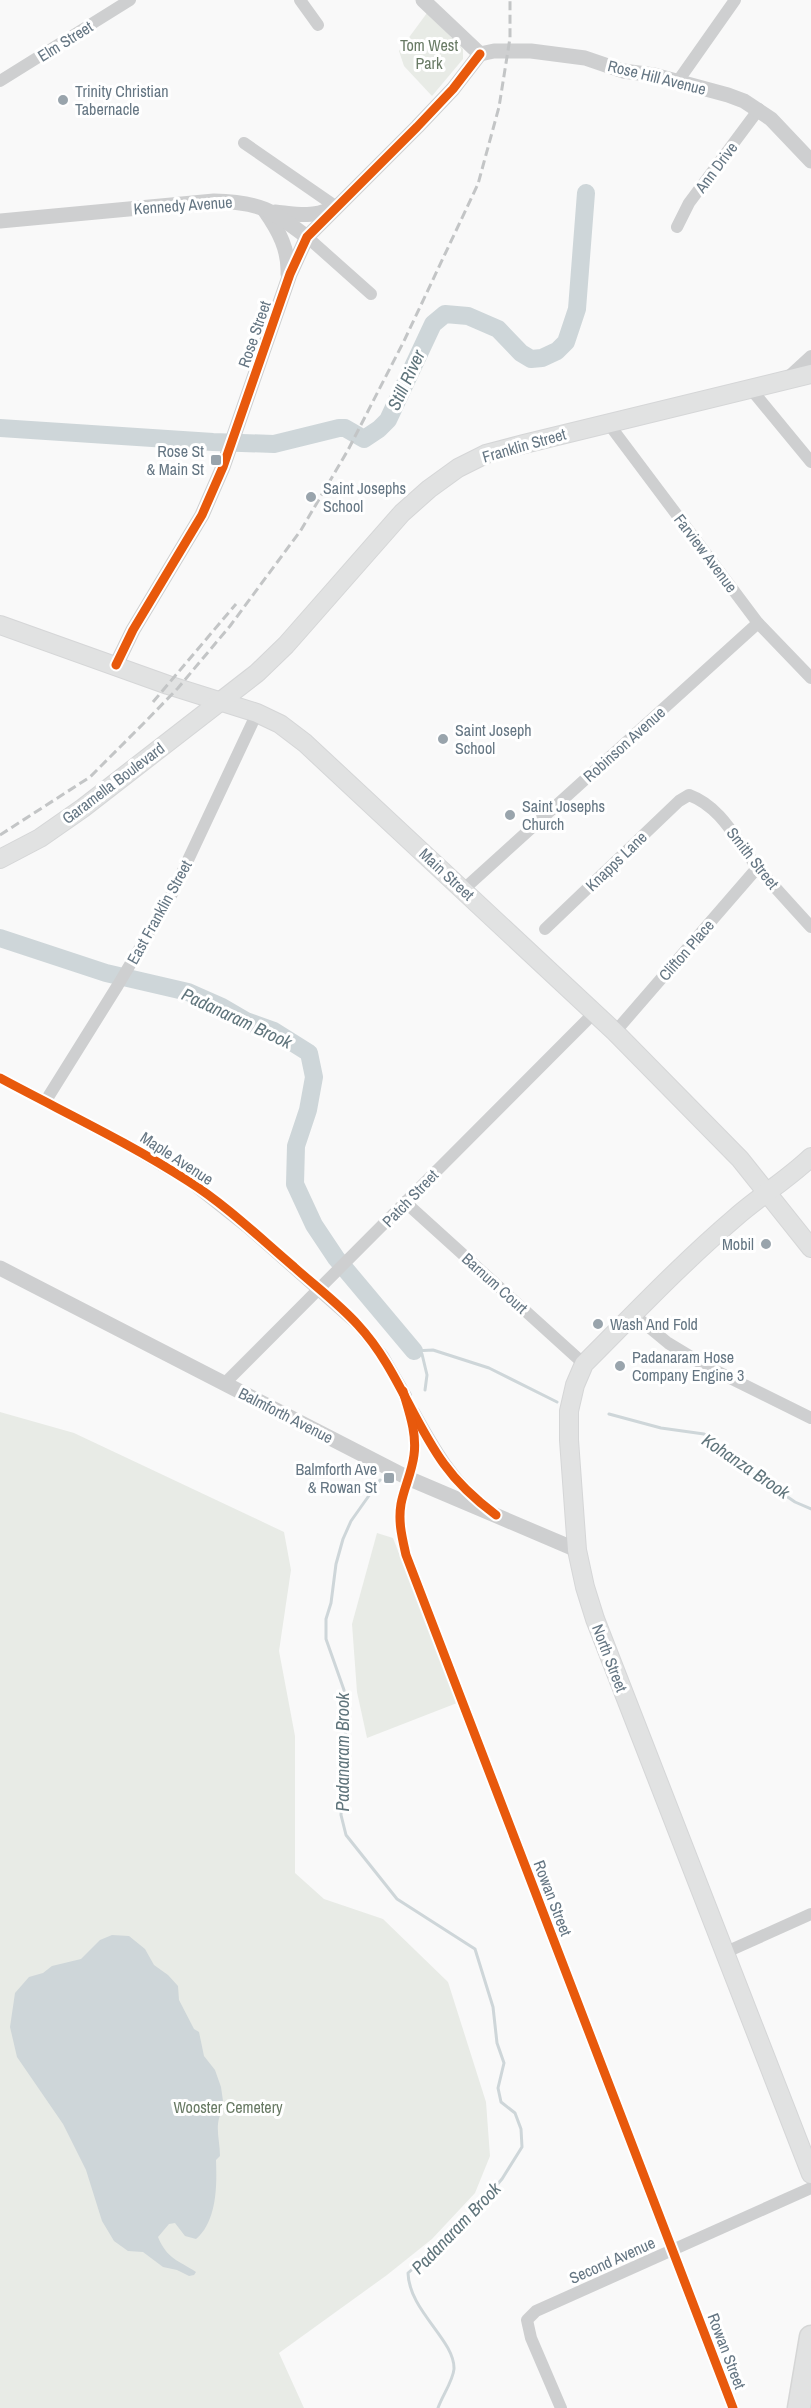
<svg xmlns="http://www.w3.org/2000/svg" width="811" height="2408" viewBox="0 0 811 2408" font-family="'Archivo Narrow',sans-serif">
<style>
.green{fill:#e8ebe6}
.water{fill:#ced6d9}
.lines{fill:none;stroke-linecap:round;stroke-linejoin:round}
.stream{stroke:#ced6d9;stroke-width:3}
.river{stroke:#ced6d9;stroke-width:18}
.secondary-casing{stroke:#d5d6d7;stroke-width:20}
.motorway-casing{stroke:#d5d6d6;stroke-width:25}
.minor{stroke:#cecfd0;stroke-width:12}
.tertiary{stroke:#cecfd0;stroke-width:15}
.secondary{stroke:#e1e2e2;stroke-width:18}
.motorway{stroke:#e1e2e2;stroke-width:22}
.rail{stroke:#c3c5c6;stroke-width:3;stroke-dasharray:9 4.5;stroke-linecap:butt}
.cycleway-casing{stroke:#fff;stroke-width:13}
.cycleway{stroke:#e8590c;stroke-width:9}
.poi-dot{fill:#99a4ac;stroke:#fff;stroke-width:2}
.labels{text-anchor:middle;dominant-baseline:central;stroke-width:6;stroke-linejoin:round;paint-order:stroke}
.street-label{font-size:16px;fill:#657683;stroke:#fff}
.park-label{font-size:16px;fill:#687a64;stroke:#fff}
.poi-label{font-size:16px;fill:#657683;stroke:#fff;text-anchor:start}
.water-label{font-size:18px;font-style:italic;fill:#60757c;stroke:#fff}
</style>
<rect width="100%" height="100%" fill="#f9f9f9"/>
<g class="green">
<path d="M427,13L463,49V59L432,96L404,66L399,51Z"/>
<path d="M0,1412L74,1433L284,1532L291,1570L279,1651L295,1736V1873L324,1899L383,1919L448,1982L486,2102L490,2156L475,2193L432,2239L387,2275L279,2353L304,2408H0Z"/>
<path d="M377,1533L393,1538L457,1703L367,1738L357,1692L352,1624Z"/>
</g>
<path class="water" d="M112,1935L129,1936L145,1949L154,1965L168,1975L178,1986L179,2000L194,2029L199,2032L204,2056L215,2070L221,2087L224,2108C213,2124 220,2138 220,2156L216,2160C217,2186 217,2221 196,2239L185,2236L175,2223L169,2224L158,2237C167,2259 178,2260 196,2272L194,2275L189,2276L177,2270L163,2267L143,2252L128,2251L114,2241L102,2221L86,2170L63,2124L17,2057L10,2027L15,1993L29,1977L43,1973L52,1966L81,1959L100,1940Z"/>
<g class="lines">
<g class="stream">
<path d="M414,1351L433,1350L489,1368L557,1402"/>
<path d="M416,1352L422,1354L427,1375L425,1390"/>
<path d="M609,1414L661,1428L704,1434L763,1480L795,1502L811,1509"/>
<path d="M380,1480L351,1521L343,1539L336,1564L331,1603L326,1619V1639L344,1690L346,1720L341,1815L346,1835L397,1899L475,1949L493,2007L497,2043L504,2063L498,2088L501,2102L515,2113L521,2129L522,2147L502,2179L460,2227L408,2273C409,2311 455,2340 454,2369C453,2381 442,2396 438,2408"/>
</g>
<g class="river">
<path d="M0,428L213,442L274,444L339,428H345L364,439L379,429L388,420L433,324L445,314L468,316L498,329L521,353L531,359L542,358L557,351L566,342L577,309L586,193"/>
<path d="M0,938L106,973L188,992L222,1007L246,1021L274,1031L309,1053L314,1077L308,1110L296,1146L295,1184L314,1225L336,1258L414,1351"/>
</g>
<defs>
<g id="secondary">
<path d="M0,625L168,685L257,713L280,724L305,743L615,1032L740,1159L811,1248"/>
<path d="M0,859L40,838L83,808L257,673L286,645L402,513L429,489L458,468L486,454L524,444L811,374"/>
<path d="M811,1157C788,1179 760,1196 736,1217C682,1263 634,1314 584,1364L575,1385L569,1411V1440L577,1550L585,1587L595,1619L811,2174"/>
</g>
<path id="motorway" d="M799,2408L811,2337"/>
</defs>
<use href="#secondary" class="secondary-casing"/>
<use href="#motorway" class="motorway-casing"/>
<g class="minor">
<path d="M300,0L318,25"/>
<path d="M0,81L130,0"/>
<path d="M678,81L735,0"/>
<path d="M244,143L335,206"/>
<path d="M677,227L689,203L759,109"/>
<path d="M307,237L371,294"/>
<path d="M786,379L811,356"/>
<path d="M750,388L811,462"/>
<path d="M608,423L758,623L811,678"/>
<path d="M464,889L758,623"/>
<path d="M545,929L679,801L689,795C722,807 737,842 758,868C775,888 793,907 811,927"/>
<path d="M615,1032L758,867"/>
<path d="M0,1078L126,1144L190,1182L248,1228L358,1325L383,1356L406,1396"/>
<path d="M45,1102L118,985L173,892L257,713"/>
<path d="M405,1202L584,1364"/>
<path d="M633,1314L668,1343L706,1366L811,1418"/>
<path d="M225,1383L595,1012"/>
<path d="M403,1391C409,1412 417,1433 414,1455C412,1472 404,1488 401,1504C398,1522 402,1537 406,1555L733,2408"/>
<path d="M414,1412C434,1448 453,1482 486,1507"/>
<path d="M724,1953L811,1914"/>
<path d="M561,2408L531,2338L527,2320L536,2311L811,2188"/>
</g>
<g class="tertiary">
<path d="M423,0L480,54"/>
<path d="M480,54L494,51H531L585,58L623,71L654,75L728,95L744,101L771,119L811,161"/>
<path d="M265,211C279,231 289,250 288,274"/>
<path d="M275,212C295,214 312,218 330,209"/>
<path d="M0,221L214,201C260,202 272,210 307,237"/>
<path d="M116,665L133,630L202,515L223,467L290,274L307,237L417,127L453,89L480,54"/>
<path d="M0,1268L410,1479L577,1550"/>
</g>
<use href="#secondary" class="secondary"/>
<use href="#motorway" class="motorway"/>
<g class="rail">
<path d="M153,702L236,604"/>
<path d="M0,835L90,777L145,722L178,688L230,626L301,530L348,450L404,341L478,184L499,107L510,38V0"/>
</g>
<defs>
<g id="cycleway">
<path d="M116,665L133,630L202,515L223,467L290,274L307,237L417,127L453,89L480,54"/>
<path d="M0,1078C63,1112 128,1142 188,1181C226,1205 260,1238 294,1267C315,1286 339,1304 358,1325C396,1366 412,1420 444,1464C459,1485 476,1500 496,1515"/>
<path d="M403,1391C409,1412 417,1433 414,1455C412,1472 404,1488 401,1504C398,1522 402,1537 406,1555L733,2408"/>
</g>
</defs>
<use href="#cycleway" class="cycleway-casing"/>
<use href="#cycleway" class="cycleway"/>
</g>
<g class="poi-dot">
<circle cx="63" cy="100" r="6"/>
<rect x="210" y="454" width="12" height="12" rx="3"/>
<circle cx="311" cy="497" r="6"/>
<circle cx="443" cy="739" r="6"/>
<circle cx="510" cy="815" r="6"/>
<circle cx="766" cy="1244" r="6"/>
<circle cx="598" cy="1324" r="6"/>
<circle cx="620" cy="1366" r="6"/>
<rect x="383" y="1472" width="12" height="12" rx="3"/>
</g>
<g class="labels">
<g class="street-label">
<text transform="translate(65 41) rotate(-32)">Elm Street</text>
<text transform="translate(657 77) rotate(14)">Rose Hill Avenue</text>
<text transform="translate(716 167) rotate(-53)">Ann Drive</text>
<text transform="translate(183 205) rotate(-4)">Kennedy Avenue</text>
<text transform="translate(254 334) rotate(-71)">Rose Street</text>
<text transform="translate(524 445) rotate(-16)">Franklin Street</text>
<text transform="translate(706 553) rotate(53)">Farview Avenue</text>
<text transform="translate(624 744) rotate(-42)">Robinson Avenue</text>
<text transform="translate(113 783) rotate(-37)">Garamella Boulevard</text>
<text transform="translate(753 858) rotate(52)">Smith Street</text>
<text transform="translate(616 861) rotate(-44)">Knapps Lane</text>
<text transform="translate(447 874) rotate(43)">Main Street</text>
<text transform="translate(159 912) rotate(-61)">East Franklin Street</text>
<text transform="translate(686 950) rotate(-49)">Clifton Place</text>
<text transform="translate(177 1158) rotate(33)">Maple Avenue</text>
<text transform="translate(410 1198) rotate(-46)">Patch Street</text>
<text transform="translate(495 1283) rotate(42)">Barnum Court</text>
<text transform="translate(286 1415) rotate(27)">Balmforth Avenue</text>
<text transform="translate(610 1658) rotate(69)">North Street</text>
<text transform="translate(553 1898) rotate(69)">Rowan Street</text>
<text transform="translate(612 2260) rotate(-24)">Second Avenue</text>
<text transform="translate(727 2351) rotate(69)">Rowan Street</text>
</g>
<g class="park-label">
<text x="429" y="45">Tom West<tspan x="429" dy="18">Park</tspan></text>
<text x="228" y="2107">Wooster Cemetery</text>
</g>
<g class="poi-label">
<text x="75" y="91">Trinity Christian<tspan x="75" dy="18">Tabernacle</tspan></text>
<text x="204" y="451" text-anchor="end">Rose St<tspan x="204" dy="18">&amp; Main St</tspan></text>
<text x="323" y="488">Saint Josephs<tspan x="323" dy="18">School</tspan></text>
<text x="455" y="730">Saint Joseph<tspan x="455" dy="18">School</tspan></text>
<text x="522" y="806">Saint Josephs<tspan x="522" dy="18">Church</tspan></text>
<text x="754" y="1244" text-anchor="end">Mobil</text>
<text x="610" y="1324">Wash And Fold</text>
<text x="632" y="1357">Padanaram Hose<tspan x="632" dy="18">Company Engine 3</tspan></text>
<text x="377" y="1469" text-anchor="end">Balmforth Ave<tspan x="377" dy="18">&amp; Rowan St</tspan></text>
</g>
<g class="water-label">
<text transform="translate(406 380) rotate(-65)">Still River</text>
<text transform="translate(237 1018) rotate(25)">Padanaram Brook</text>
<text transform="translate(746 1466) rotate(34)">Kohanza Brook</text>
<text transform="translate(342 1752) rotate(-90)">Padanaram Brook</text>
<text transform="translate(456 2228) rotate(-46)">Padanaram Brook</text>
</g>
</g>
</svg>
